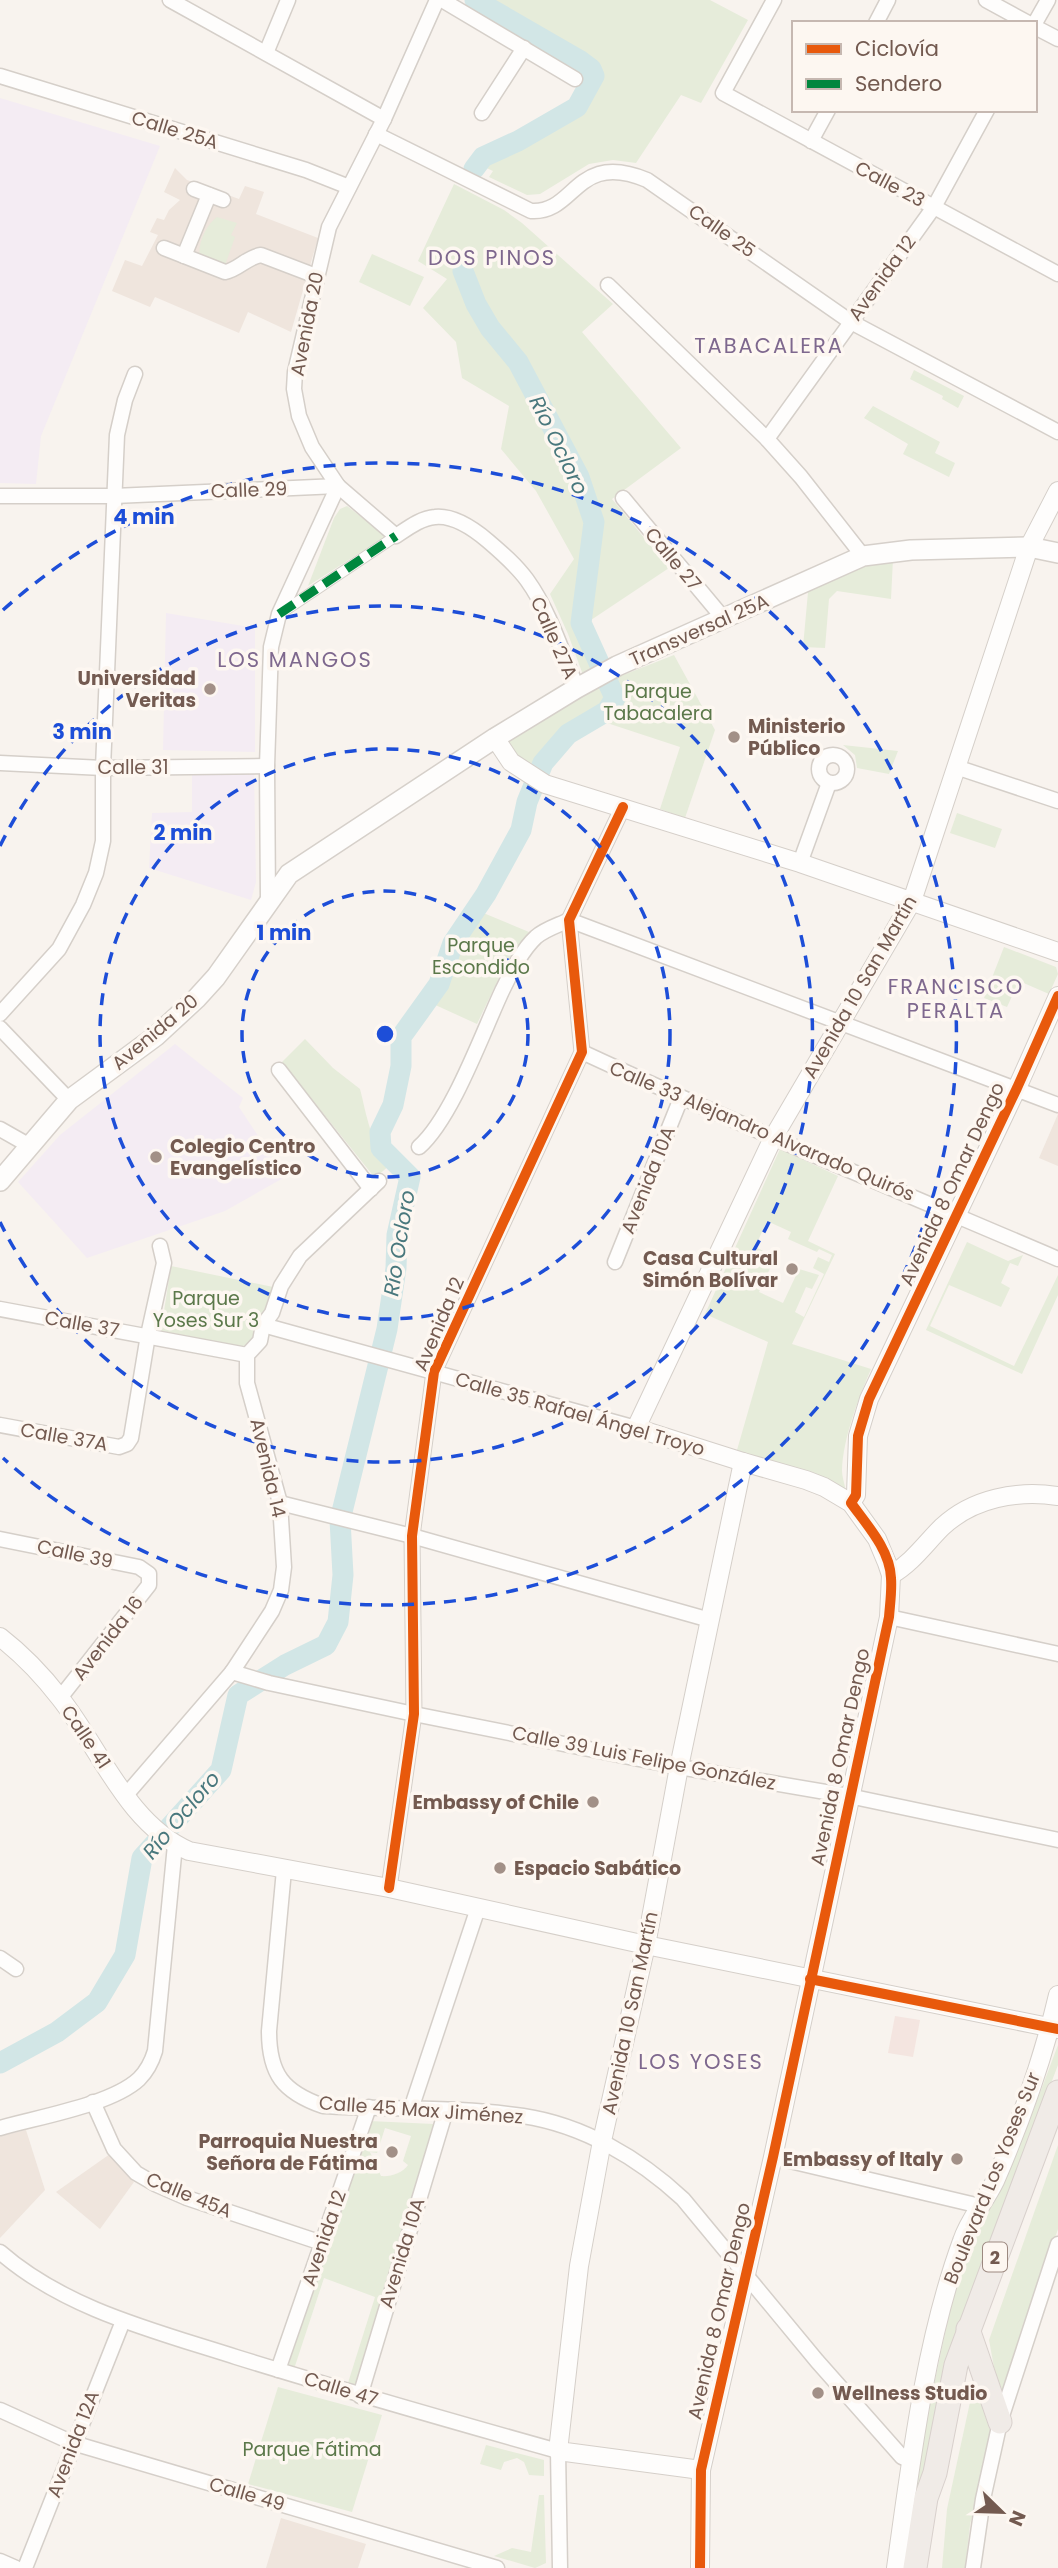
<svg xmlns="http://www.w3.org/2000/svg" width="1058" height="2568" viewBox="0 0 1058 2568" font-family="Poppins,sans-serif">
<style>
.residential{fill:#efe5dd}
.commercial{fill:#f4e5e0}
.education{fill:#f4ecf3}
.green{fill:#e6ecda;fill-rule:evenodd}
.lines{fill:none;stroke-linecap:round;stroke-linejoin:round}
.river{stroke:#d2e6e6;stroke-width:21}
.pedestrian-casing{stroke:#d5cfc9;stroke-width:12}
.minor-casing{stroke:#d5cfc9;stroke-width:17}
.tertiary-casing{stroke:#d5cfc9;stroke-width:20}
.secondary-casing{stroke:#d6d0ca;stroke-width:22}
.trunk-casing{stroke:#d8d0cc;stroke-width:25}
.pedestrian{stroke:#fefdfc;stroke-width:10}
.minor{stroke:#fefdfc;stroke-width:14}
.tertiary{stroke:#fefdfc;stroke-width:18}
.secondary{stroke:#fefdfc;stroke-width:19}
.trunk{stroke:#f0ebe7;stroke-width:23}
.quiet{stroke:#00873e;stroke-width:9;stroke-dasharray:18 9;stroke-linecap:butt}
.cycleway-casing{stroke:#fdf7f1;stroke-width:15}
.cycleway{stroke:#e8590c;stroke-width:10}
.ring{fill:none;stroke:#1d4ed8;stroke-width:3.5;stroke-dasharray:12 9}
.poi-dot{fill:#a29087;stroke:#fdf7f1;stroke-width:2.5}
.labels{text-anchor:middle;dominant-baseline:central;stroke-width:7;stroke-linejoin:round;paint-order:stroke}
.shield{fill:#fdf7f1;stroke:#9c8980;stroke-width:2}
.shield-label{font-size:18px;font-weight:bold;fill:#735a50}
.street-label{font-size:19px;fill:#735a50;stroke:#fdf7f1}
.poi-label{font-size:19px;font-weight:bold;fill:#735a50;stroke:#fdf7f1;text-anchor:end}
.park-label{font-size:19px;fill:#5b784a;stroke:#fdf7f1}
.neighbourhood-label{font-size:21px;letter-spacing:2px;fill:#7e688e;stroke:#fdf7f1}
.water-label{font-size:21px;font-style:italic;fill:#49787d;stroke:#fdf7f1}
.centre{fill:#1d4ed8;stroke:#fdf7f1;stroke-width:3.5}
.ring-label{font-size:21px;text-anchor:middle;font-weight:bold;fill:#1d4ed8;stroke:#fdf7f1;stroke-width:7;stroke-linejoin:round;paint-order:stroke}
</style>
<rect width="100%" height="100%" fill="#f8f3ee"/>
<g class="residential">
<path d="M175,168L187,180L239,199L245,186L264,192L256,214L318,238L291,332L248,312L239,333L155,297L150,307L112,291L125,260L142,266L158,235L150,232L157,218L164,220L169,210L180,200L164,192Z"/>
<path d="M1058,1114V1166L1039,1158Z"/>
<path d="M26,2130L45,2190L0,2238V2136Z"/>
<path d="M110,2154L134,2182L100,2229L56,2192Z"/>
<path d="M281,2518L366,2544L358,2568H266Z"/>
</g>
<path class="commercial" d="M895,2016L920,2020L913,2057L888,2053Z"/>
<g class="education">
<path d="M0,98L160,146L41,436L36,484L0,483Z"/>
<path d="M166,613L255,628V752L163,750Z"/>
<path d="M192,768L254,770L256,882L251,900L149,868L152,813L192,812Z"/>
<path d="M175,1044L243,1098L239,1107L285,1177L225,1211L87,1258L18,1182L60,1135Z"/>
</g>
<g class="green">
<path d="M482,0H710L748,20L701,103L681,95L636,163L613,160L589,164L540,194L527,195L489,177L493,171L480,165L491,156L519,147L575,112L588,98L599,76L594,64Z"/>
<path d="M454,184L504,210L522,223L613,304L582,332L681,448L612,499L669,568L588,622L607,662L583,675L568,634L550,594L574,559L536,491L501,449L509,406L462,378L456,342L423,308L447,279L418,261Z"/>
<path d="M217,217L237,223L231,235L235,237L223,271L200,259C197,245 205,226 217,217Z"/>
<path d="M372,254L424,277L410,306L359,282Z"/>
<path d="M914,370L964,396L958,408L942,399L943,396L910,379Z"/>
<path d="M873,406L940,442L935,453L955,463L949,477L903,454L908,444L864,418Z"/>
<path d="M347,506L386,536L308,586L334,518L340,509Z"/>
<path d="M893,559L891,599L837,591L829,599L825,648L803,647L808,592L852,570Z"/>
<path d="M674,655L715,730L685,818L660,809L680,747L604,722L622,698L613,679Z"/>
<path d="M604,683L610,696L606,706L565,730L535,770L517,757L509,741Z"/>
<path d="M843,745L898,751L889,774L857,768L855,755Z"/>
<path d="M957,813L1002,829L995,848L950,833Z"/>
<path d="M481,912L529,932L507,961L477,1024L431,1003L444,987L458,946Z"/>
<path d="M1004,947L1056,967L1058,974L1049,994L1019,981L1007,1007L984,998Z"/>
<path d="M305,1039L333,1068L360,1089C367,1116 370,1143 391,1164L375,1178L282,1062Z"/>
<path d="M780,1149L838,1176L808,1241L835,1254L792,1344L871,1369C859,1397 843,1438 842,1470C842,1477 845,1485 846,1492L823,1480L737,1450L768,1342L705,1314ZM767,1221L791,1232L788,1239L817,1252L819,1249L832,1255L829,1262L818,1257L813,1268L824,1274L804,1317L795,1312L806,1287L812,1289L819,1275L799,1269L783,1303L759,1292L774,1260L771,1258L772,1255L755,1247Z"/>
<path d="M967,1242L1008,1261L1023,1255L1018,1266L1010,1263L1001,1283L1010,1288L1001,1307L949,1285L930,1326L1014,1366L1058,1275V1295L1022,1374L926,1330Z"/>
<path d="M171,1266L273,1287L259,1335L236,1351L165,1335L161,1330Z"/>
<path d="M1058,2045V2065L953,2341L925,2462L916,2547L903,2568L917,2463L955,2287L965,2259L1024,2135Z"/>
<path d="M369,2121L434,2124L354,2390L287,2369ZM385,2128L411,2136L403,2161L408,2165C403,2173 390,2177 381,2176L370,2152L377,2153ZM324,2278L375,2297L347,2386L294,2369Z"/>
<path d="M1058,2145V2229L1000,2400L989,2340Z"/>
<path d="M978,2365L993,2424L970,2525L965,2568H942L947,2509Z"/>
<path d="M278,2387L382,2415L352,2512L248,2484Z"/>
<path d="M486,2445L544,2460V2476L529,2475L524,2462L517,2458L504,2462L501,2470L480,2464Z"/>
<path d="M539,2495H544L546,2563L535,2568L494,2556L512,2548L531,2552Z"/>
</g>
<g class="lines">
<g class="river">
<path d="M474,169L483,157L518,141L577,107L594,76L591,69L579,60L475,0"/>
<path d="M0,2063L57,2032L97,2002L125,1955L142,1858L221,1770L238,1695L285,1665L326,1645L338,1622L343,1575L340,1520L387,1329L396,1268L397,1235L410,1177L381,1148L380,1132L393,1105L401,1066V1037L439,984L453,943L486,894L521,830L527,802L543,763L568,734L607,711L615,698L581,623L594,522L579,477L518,362L490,328L476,304L463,271"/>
</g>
<defs>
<path id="pedestrian" d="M281,613L396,536"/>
<g id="minor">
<path d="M170,0L384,119"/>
<path d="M437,0L384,119L329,227L295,372L294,389L299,416L312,447L338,486L396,536C408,528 421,518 435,517C454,515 475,530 488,541C502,553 516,565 527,580C550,612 562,652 577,688"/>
<path d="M442,0L575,79"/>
<path d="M774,0L723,93L1058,274"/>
<path d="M986,0L1028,23"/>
<path d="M876,23L888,0"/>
<path d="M1035,23L1048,0"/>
<path d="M1035,27L1058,39"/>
<path d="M266,53L288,0"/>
<path d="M0,76L306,170L349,187"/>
<path d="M482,113L524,48"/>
<path d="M376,134L531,211C576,214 575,150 647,180L851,322L1058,432"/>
<path d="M811,141L828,110"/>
<path d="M194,189L223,200"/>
<path d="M164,248L225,272C238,270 247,257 261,255L316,276"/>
<path d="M184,256L209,195"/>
<path d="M608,285L767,439L801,477L863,556"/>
<path d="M767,439L934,207L987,110"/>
<path d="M0,496H114L338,486"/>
<path d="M623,498L724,619"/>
<circle cx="833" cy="769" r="14"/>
<path d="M0,763L103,768L267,766"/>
<path d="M956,767L1058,801"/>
<path d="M800,863L829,783"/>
<path d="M268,902L267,766L271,647L279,614L338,486"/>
<path d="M0,1014L59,949L83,905L96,873L103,841V768L117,435L125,400L135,374"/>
<path d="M0,1028L69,1100"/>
<path d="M582,1052C739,1125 899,1191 1058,1259"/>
<path d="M279,1070L371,1189"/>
<path d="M0,1129L30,1146"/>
<path d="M419,1147C452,1118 482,1034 502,991C511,973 521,951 536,937C545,929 559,925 569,920L1058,1105"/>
<path d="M615,1262L681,1098"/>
<path d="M0,1309L247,1355"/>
<path d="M263,1325L636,1428"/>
<path d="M0,1425L119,1447L127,1444L131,1438L148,1335L164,1263L160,1246"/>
<path d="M280,1503L412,1536L710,1620"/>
<path d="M0,1539L139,1567L149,1574V1585L60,1698"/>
<path d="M889,1617L1058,1654"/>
<path d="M232,1672L269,1683L414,1714L679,1767L849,1796L1058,1840"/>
<path d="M126,1795L232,1672L272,1611L281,1590L284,1567L280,1503L247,1383V1355L260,1341L263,1325L272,1313L281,1286L300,1256L379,1181"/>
<path d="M284,1870L269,2031C269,2074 283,2092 323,2106C389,2110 457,2106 523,2116C583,2125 639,2158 683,2199L817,2361L902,2457L912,2461"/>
<path d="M389,1888L414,1714L412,1536L434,1372L582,1052L569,920L623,807"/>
<path d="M0,1958L16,1969"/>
<path d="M93,2102L114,2149L136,2173L155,2184L187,2198L322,2243"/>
<path d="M411,2109L478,1908"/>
<path d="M0,2128C38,2117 111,2105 139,2079C147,2071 152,2061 155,2051L175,1845"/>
<path d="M773,2157L980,2206"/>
<path d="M0,2252C65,2309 155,2331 236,2357C343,2390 451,2421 558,2451L560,2568"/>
<path d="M278,2370L369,2107"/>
<path d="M360,2396L446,2110"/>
<path d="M0,2410L73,2443L497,2568"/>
<path d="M0,2561L16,2568"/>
<path d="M25,2568L123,2321"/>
<path d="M973,2568L983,2499L1000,2422L1058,2244"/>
</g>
<g id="tertiary">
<path d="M495,738L511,762L545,784L800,863L1058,952"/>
<path d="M851,1503L856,1495L858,1436L869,1399L1017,1088L1058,996"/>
<path d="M891,1575C912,1563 925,1544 942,1527C973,1498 1017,1490 1058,1496"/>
<path d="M0,1637C22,1654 43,1676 60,1698C100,1748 127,1824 189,1851L389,1888L646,1945L1058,2029"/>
<path d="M701,2470L558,2451L579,2266L602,2141L646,1945L679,1767L743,1462"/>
<path d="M700,2568L701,2470L773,2157L889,1617L891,1575L887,1563L877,1539L851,1503L824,1487L806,1480L743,1462L636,1428L773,1138L912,901L1029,547L1058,491"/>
<path d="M896,2568C911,2461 925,2342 962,2241C969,2219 985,2202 995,2181C1021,2121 1043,2059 1058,1995"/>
</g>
<path id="secondary" d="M0,1181L69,1100L156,1036L196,999L216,977L289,874L495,738L577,688L617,666L863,556L911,550L1029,547L1058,553"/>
<g id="trunk">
<path d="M968,2329L1000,2422"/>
<path d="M915,2568L926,2498L935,2473L956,2365L1058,2092"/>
</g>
</defs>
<use href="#pedestrian" class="pedestrian-casing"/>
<use href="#minor" class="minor-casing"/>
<use href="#tertiary" class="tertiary-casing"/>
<use href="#secondary" class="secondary-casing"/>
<use href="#trunk" class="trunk-casing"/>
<use href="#pedestrian" class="pedestrian"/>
<use href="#minor" class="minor"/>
<use href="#tertiary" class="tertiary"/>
<use href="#secondary" class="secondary"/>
<use href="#trunk" class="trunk"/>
<path class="quiet" d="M279,614L396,536"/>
<defs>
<g id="cycleway">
<path d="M389,1888L414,1714L412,1536L434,1372L582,1052L569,920L623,807"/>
<path d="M810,1979L1058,2029"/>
<path d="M700,2568L701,2470L773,2157L889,1617C890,1604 892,1591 891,1578C890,1550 867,1525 851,1503L856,1495L858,1436L869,1399L1017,1088L1058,996"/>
</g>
</defs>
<use href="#cycleway" class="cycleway-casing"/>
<use href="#cycleway" class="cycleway"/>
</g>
<g class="ring">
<circle cx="385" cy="1034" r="143"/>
<circle cx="385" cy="1034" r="285"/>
<path d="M0 846A428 428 0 1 1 0 1222"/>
<path d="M3 610A571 571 0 1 1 3 1458"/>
</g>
<g class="poi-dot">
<circle cx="210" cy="689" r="7"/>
<circle cx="734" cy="737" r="7"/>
<circle cx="156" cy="1157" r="7"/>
<circle cx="792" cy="1269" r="7"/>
<circle cx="593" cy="1802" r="7"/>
<circle cx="500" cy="1868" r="7"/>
<circle cx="392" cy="2152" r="7"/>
<circle cx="957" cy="2159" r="7"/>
<circle cx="818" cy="2393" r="7"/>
</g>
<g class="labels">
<rect class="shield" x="983" y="2242.5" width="24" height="29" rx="5"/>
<g class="shield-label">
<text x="995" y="2257">2</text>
</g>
<g class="street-label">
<text transform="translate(175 130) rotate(17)">Calle 25A</text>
<text transform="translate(890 184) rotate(28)">Calle 23</text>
<text transform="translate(722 231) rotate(35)">Calle 25</text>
<text transform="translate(882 278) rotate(-54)">Avenida 12</text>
<text transform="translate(307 324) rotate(-79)">Avenida 20</text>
<text transform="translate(249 490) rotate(-2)">Calle 29</text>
<text transform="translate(673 559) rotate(50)">Calle 27</text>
<text transform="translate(699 630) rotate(-24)">Transversal 25A</text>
<text transform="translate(554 638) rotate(66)">Calle 27A</text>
<text x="133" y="767">Calle 31</text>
<text transform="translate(860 987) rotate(-60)">Avenida 10 San Martín</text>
<text transform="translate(155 1032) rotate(-40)">Avenida 20</text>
<text transform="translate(762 1131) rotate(23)">Calle 33 Alejandro Alvarado Quirós</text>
<text transform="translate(648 1180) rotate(-68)">Avenida 10A</text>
<text transform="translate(952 1184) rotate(-65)">Avenida 8 Omar Dengo</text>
<text transform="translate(82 1324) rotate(10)">Calle 37</text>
<text transform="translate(439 1324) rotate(-67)">Avenida 12</text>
<text transform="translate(580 1414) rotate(16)">Calle 35 Rafael Ángel Troyo</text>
<text transform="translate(64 1437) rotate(10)">Calle 37A</text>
<text transform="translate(268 1468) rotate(77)">Avenida 14</text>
<text transform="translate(75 1554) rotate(12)">Calle 39</text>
<text transform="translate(108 1638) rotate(-52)">Avenida 16</text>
<text transform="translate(86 1737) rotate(56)">Calle 41</text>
<text transform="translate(840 1757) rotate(-78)">Avenida 8 Omar Dengo</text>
<text transform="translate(644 1758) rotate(11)">Calle 39 Luis Felipe González</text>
<text transform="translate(630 2013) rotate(-78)">Avenida 10 San Martín</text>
<text transform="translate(421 2110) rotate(4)">Calle 45 Max Jiménez</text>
<text transform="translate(992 2178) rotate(-68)">Boulevard Los Yoses Sur</text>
<text transform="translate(189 2195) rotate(22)">Calle 45A</text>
<text transform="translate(324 2238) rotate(-71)">Avenida 12</text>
<text transform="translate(402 2253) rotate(-73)">Avenida 10A</text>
<text transform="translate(719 2311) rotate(-77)">Avenida 8 Omar Dengo</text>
<text transform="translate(341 2389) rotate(17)">Calle 47</text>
<text transform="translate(73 2444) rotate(-69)">Avenida 12A</text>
<text transform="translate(247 2494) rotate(16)">Calle 49</text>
</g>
<g class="poi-label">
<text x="196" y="678">Universidad<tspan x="196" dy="22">Veritas</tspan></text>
<text x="748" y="726" text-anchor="start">Ministerio<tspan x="748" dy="22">Público</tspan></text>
<text x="170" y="1146" text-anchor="start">Colegio Centro<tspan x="170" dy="22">Evangelístico</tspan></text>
<text x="778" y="1258">Casa Cultural<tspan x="778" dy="22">Simón Bolívar</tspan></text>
<text x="579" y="1802">Embassy of Chile</text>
<text x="514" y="1868" text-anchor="start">Espacio Sabático</text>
<text x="378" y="2141">Parroquia Nuestra<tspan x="378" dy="22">Señora de Fátima</tspan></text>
<text x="943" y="2159">Embassy of Italy</text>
<text x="832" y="2393" text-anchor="start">Wellness Studio</text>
</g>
<g class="park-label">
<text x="658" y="691">Parque<tspan x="658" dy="22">Tabacalera</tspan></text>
<text x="481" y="945">Parque<tspan x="481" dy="22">Escondido</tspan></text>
<text x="206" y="1298">Parque<tspan x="206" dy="22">Yoses Sur 3</tspan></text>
<text x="312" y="2449">Parque Fátima</text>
</g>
<g class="neighbourhood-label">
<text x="492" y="257">DOS PINOS</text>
<text x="769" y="345">TABACALERA</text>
<text x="295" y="659">LOS MANGOS</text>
<text x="956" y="986">FRANCISCO<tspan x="956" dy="24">PERALTA</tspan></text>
<text x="701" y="2061">LOS YOSES</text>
</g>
<g class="water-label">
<text transform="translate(559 445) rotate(64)">Río Ocloro</text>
<text transform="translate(399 1243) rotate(-81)">Río Ocloro</text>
<text transform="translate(181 1815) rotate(-50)">Río Ocloro</text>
</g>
</g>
<circle cx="385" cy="1034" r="10" class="centre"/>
<g class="ring-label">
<text x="144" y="524">4 min</text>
<text x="82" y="739">3 min</text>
<text x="183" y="840">2 min</text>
<text x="284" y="940">1 min</text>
</g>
<rect x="792" y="21" width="245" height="91" fill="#fdf7f1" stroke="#c6b8b1" stroke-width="2"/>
<rect x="806" y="44" width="35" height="10" fill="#e8590c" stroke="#c6b8b1" stroke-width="2"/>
<text x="855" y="56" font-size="21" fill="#735a50">Ciclovía</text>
<rect x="806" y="79" width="35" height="10" fill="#00873e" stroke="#c6b8b1" stroke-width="2"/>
<text x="855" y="91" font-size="21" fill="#735a50">Sendero</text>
<g transform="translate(1002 2512) rotate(113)" stroke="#fdf7f1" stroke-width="5" paint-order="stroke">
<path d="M0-5L12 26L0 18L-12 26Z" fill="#735a50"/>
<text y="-10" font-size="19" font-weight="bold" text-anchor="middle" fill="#735a50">N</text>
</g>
</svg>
